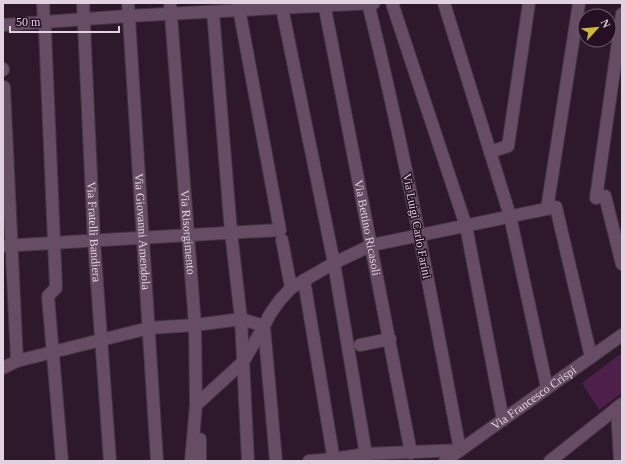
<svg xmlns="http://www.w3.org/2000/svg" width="625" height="464" viewBox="0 0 625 464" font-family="'Times New Roman',serif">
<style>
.green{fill:#4c2049}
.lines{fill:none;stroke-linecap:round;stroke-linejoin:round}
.minor-casing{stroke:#473545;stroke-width:14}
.minor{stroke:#664d63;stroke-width:12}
.labels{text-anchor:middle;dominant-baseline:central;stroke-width:3;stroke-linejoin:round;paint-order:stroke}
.street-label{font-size:12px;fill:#e1d2df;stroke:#240f23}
</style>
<rect width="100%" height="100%" fill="#2e192c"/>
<path class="green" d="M622,353V393L599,410L582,383Z"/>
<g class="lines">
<defs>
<g id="minor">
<path d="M43,3L44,22"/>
<path id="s1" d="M83,3L94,241L110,461"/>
<path id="s2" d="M128,3L157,461"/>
<path id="s3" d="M170,3L195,325L196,405L191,461"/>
<path d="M281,3L334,263L367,461"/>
<path id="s4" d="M324,3L411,453"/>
<path d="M392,3L466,226L503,420"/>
<path d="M444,3L510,216L547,388"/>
<path d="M213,12L231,232L241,319L248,461"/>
<path d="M622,14L596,198L605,196L622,264"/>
<path d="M3,25L128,16L374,3"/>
<path d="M45,30L56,288L48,296L62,461"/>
<path d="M3,69V70"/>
<path d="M4,87L17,361"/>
<path d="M490,152L508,146L529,3"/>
<path d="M547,209L579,3"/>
<path d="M103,240L280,230L238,3"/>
<path d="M282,240L291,288"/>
<path d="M3,246L85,241"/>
<path d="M304,280L334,461"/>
<path d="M360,345L390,339"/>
<path d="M3,368L17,361L149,328L195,325L241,319L264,326L276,461"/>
<path d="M196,405L243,362L264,326L270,314L280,300L291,288L334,263L372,245L556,207L591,357"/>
<path d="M617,408L620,461"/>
<path d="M200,439V461"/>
<path d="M309,461L334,459L366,454L460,450C432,301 405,151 368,3"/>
<path id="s5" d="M445,461L622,335"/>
<path d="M550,461L622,404"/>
</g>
</defs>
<use href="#minor" class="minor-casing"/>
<use href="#minor" class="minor"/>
</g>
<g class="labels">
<g class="street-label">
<text transform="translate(417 226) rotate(79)">Via Luigi Carlo Farini</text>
<text stroke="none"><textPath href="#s4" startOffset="229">Via Bettino Ricasoli</textPath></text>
<text stroke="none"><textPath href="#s1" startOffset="229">Via Fratelli Bandiera</textPath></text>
<text stroke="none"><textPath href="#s2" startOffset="229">Via Giovanni Amendola</textPath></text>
<text stroke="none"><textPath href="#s3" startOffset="230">Via Risorgimento</textPath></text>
<text stroke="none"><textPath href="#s5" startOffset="109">Via Francesco Crispi</textPath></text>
</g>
</g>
<rect width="625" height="464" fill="none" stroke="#e1d2df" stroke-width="8"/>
<g transform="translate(597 28) rotate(63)"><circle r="19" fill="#240f23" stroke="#705d6e"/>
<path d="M0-3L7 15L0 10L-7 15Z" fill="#cdb938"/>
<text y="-6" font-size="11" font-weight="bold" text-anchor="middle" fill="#e1d2df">N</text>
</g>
<path d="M10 26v6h109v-6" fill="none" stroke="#e1d2df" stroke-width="2"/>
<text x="16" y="26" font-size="12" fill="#e1d2df" stroke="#240f23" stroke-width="3" paint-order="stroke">50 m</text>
</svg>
